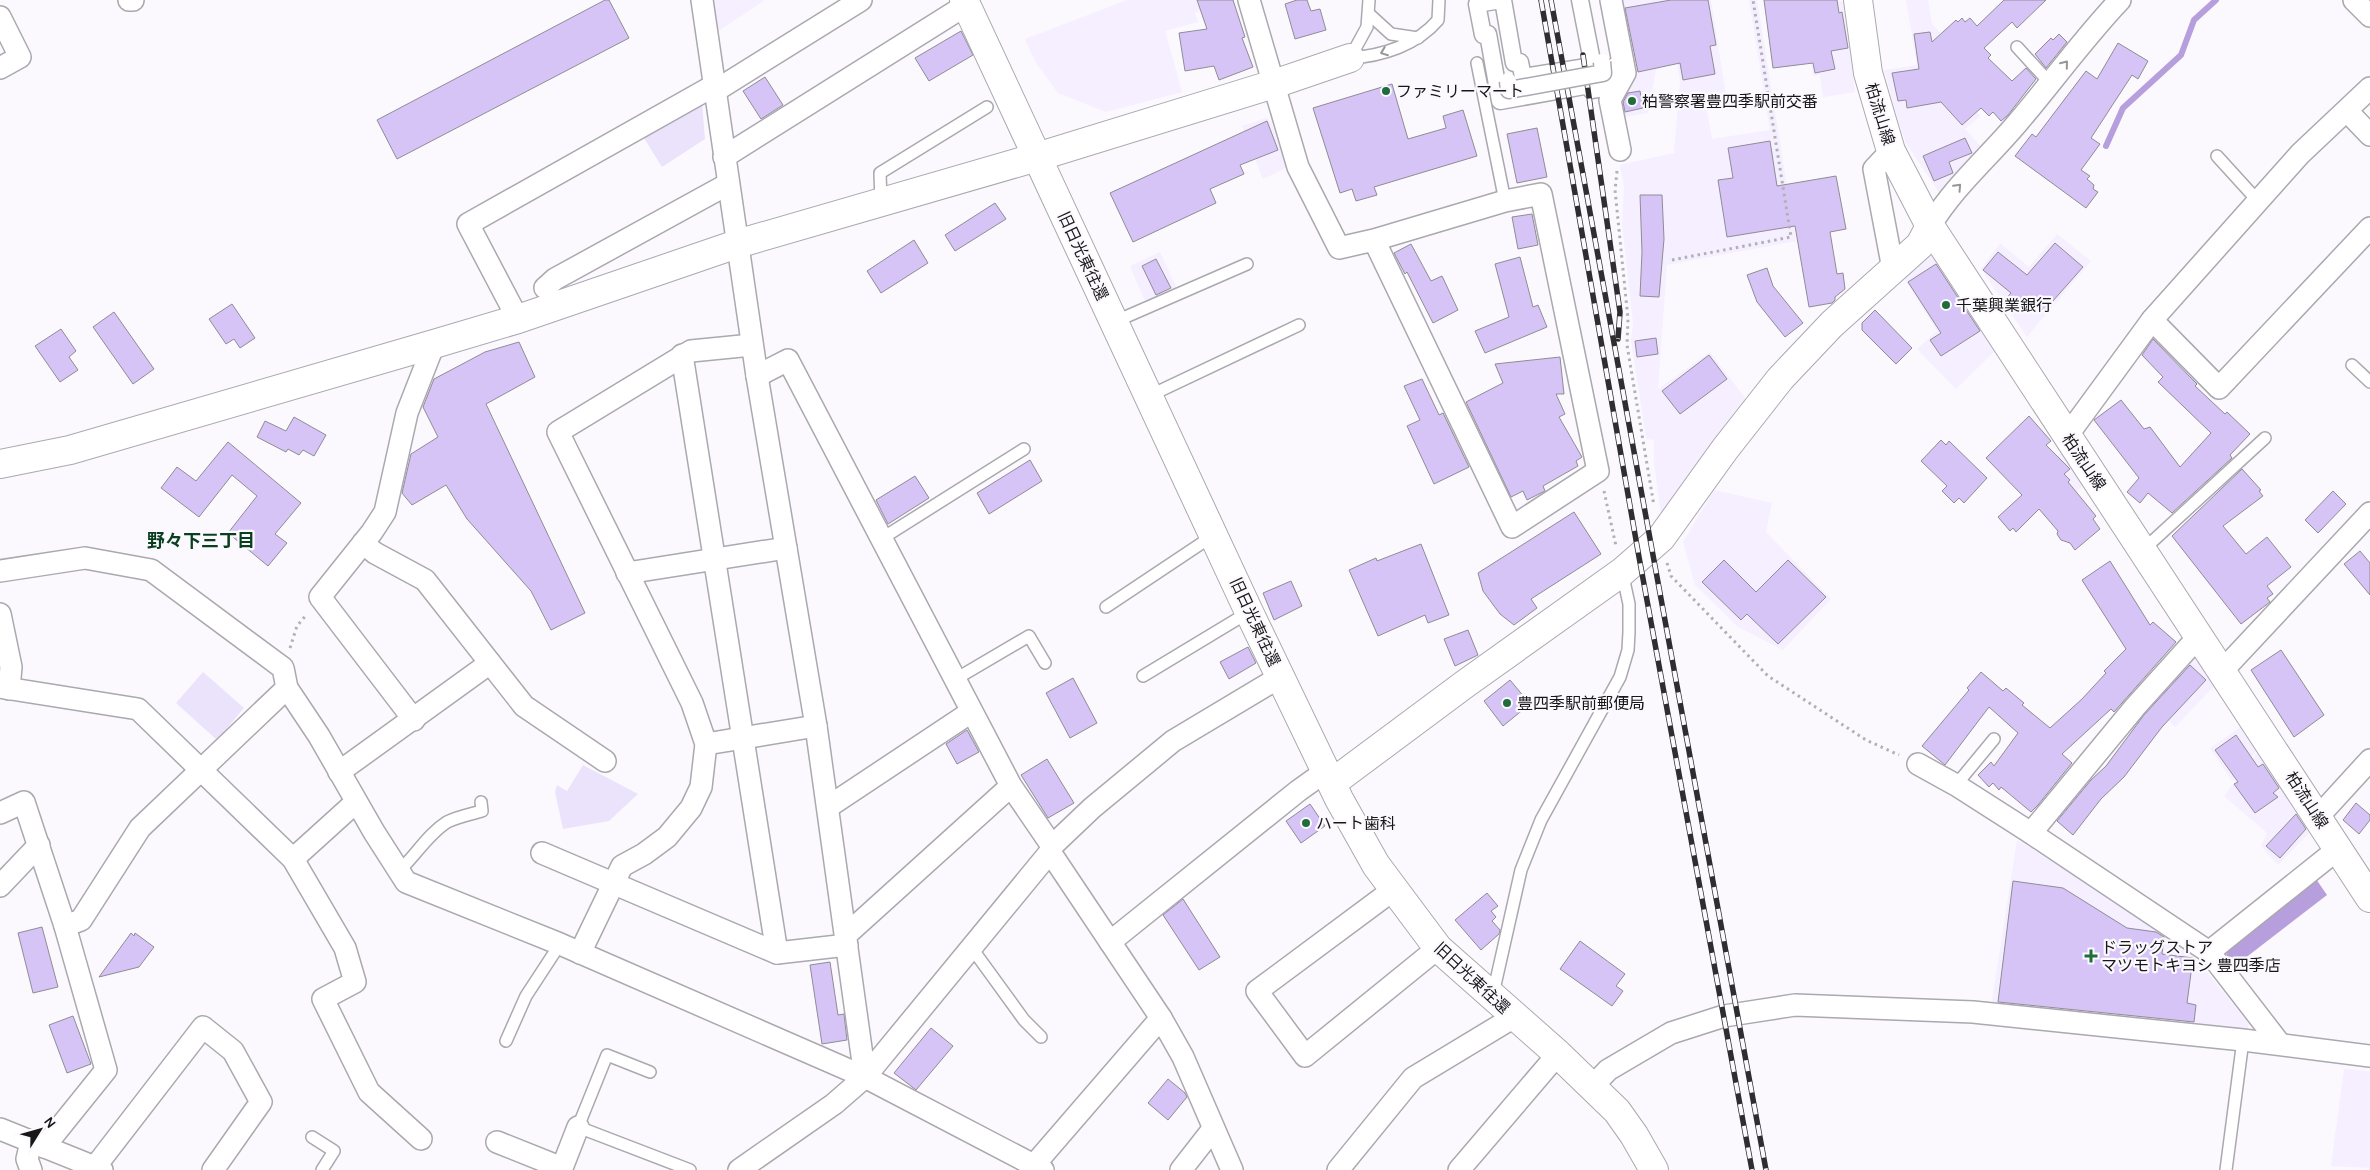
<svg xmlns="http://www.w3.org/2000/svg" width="2370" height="1170" viewBox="0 0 2370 1170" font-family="Karla,'Noto Sans JP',sans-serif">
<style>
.built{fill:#f5efff}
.green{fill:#ebe3fb}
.water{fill:#b69fdc}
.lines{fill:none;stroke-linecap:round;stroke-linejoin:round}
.stream{stroke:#b69fdc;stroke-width:6}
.building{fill:#d6c4f7;stroke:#8f8c94}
.service-casing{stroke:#aba8b0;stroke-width:14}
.pedestrian-casing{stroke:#aba8b0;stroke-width:19}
.minor-casing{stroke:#aba8b0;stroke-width:24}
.tertiary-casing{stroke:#aba8b0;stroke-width:30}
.secondary-casing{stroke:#aba8b0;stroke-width:30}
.path{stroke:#b1b0b4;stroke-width:3;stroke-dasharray:2.5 4;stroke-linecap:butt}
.service{stroke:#fff;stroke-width:11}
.pedestrian{stroke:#fff;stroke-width:16}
.minor{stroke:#fff;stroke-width:21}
.tertiary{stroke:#fff;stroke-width:28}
.secondary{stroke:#fff;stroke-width:28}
.rail-casing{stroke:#2e2d2f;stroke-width:5.5}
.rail{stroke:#fbf9fe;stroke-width:4;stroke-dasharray:11;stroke-linecap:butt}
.pedestrian-bridge-casing{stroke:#aba8b0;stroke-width:19;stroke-linecap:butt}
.pedestrian-bridge{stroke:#fff;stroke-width:16}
.oneway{stroke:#979697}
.poi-dot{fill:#206c3b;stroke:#fbf9fe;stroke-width:2}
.labels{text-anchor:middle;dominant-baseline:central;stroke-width:4.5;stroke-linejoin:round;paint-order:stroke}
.poi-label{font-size:16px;fill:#171618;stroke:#fbf9fe;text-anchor:start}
.street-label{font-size:16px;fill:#171618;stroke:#fbf9fe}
.neighbourhood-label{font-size:18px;font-weight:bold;fill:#093f1e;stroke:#fbf9fe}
</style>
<rect width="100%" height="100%" fill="#fbf9fe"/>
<g class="built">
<path d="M709,0H765L714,34Z"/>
<path d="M1127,0H1231L1195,13L1198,22L1165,31L1182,92L1106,112L1058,93L1035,61L1025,39Z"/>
<path d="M1614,0H1711L1727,102L1706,105L1712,139L1770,130L1749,0H1757L1796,241L1667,265L1658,389L1710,352L1749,403L1662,524L1654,463V440L1646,439L1631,340L1633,323L1622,224L1624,187L1620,165L1674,153L1680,81L1673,40L1654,43L1659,69L1656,70L1648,113L1623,117L1619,92Z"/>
<path d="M1800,0L1843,1L1855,92L1823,97L1820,75L1813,76Z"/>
<path d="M1906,0H1928L1932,24L1958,52L1940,69L1980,116L1965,129L1984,150L1940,194L1906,143L1898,121L1884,70L1917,65Z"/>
<path d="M1266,118L1271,121L1286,168L1263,179L1242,126Z"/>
<path d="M2057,234L2091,261L2027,337L1981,269L2000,243L2029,267Z"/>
<path d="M1926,249L1940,251L1999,347L1956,389L1917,349L1937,331L1901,273Z"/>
<path d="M1160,252L1177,289L1152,301L1144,299L1130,266Z"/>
<path d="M2061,452L2083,486L2062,505L2037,477Z"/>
<path d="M1714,490L1772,503L1766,532L1831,599L1783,650L1738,627L1695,585L1683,542Z"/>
<path d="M2194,652L2216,684L2175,727L2150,701Z"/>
<path d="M2242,726L2258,749L2232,781L2210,748Z"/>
<path d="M2259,750L2313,829L2278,865L2261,846L2267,833L2224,796Z"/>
<path d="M2017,840L2168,932L2194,956L2249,1024L2244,1036L1991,1007Z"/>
<path d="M2344,1069L2370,1071V1168L2331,1166Z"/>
</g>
<g class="green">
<path d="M702,102L705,139L662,167L644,138Z"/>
<path d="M203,672L244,708L217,740L176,703Z"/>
<path d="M583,765L638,794L609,821L563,829L555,792L557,785L567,791Z"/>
</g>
<path class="water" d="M2316,879L2327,895L2231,969L2225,961L2227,951Z"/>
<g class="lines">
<path class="stream" d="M2106,146L2123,108L2181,55L2194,20L2216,0"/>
</g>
<g class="building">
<path d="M605,0H609L629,38L397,159L377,120Z"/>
<path d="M1197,0H1233L1245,37L1242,38L1253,67L1219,80L1214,66L1185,71L1179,33L1207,29Z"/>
<path d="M1297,0H1307L1311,11L1320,9L1326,30L1295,39L1285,4Z"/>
<path d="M1671,0H1708L1716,45L1710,46L1715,74L1683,80L1680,63L1638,72L1625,8Z"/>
<path d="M1764,0H1837L1839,13L1842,12L1848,48L1831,51L1835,69L1815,73L1813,63L1773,68Z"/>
<path d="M2004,0H2046L2017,28L2012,22L1984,48L1991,55L1988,58L2012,81L2026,68L2036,79L2008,115L2001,121L1993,112L1989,116L1981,108L1962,125L1941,102L1907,108L1906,100L1898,101L1892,73L1919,69L1914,34L1930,32L1932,42L1956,20L1958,22L1962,18L1965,22L1970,18L1977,26Z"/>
<path d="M961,31L973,55L929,81L915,58Z"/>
<path d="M2059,34L2067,42L2046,68L2035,54L2051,38L2053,40Z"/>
<path d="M2118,43L2148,61L2138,79L2132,75L2091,138L2100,144L2081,170L2090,176L2087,179L2094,185L2093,189L2098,192L2086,208L2015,156L2032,134L2036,137L2086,71L2097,79Z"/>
<path d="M765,77L783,105L761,119L743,91Z"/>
<path d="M1392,84L1408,139L1446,128L1443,116L1463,110L1477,156L1374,187L1377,195L1356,201L1352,189L1340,193L1313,108Z"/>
<path d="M1640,91L1643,108L1625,112L1623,102L1628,93Z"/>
<path d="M1267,121L1278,150L1240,165L1244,174L1210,189L1216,203L1133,242L1110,193Z"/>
<path d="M1537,128L1547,177L1517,183L1507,134Z"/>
<path d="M1965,138L1972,153L1949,162L1953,173L1934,181L1923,156Z"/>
<path d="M1770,141L1777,186L1836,176L1846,229L1830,232L1837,274L1843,273L1845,289L1835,297V300L1832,303L1809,307L1795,226L1727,237L1718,180L1733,178L1728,148Z"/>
<path d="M1640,195H1662L1664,239L1659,297L1640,296L1642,252Z"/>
<path d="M995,203L1006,219L955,251L945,235Z"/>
<path d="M1532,214L1538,245L1518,249L1512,217Z"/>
<path d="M914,240L928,263L881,293L867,271Z"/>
<path d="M2055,243L2083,267L2044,311L2032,301L2022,313L2006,299L2011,293L1983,270L1998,252L2027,275Z"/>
<path d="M1411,244L1431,281L1442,276L1458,310L1433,323L1407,272L1405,274L1394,253Z"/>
<path d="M1520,257L1533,307L1538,305L1547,327L1485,353L1475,331L1509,317L1495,264Z"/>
<path d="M1156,259L1171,288L1156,295L1142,266Z"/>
<path d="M1936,264L1980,331L1941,356L1930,340L1941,333L1908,282Z"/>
<path d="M1767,268L1773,286L1803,323L1785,337L1757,302L1747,275Z"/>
<path d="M232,304L255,338L240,348L234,339L226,344L209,319Z"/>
<path d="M1875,310L1912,348L1896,364L1862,330V323Z"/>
<path d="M114,312L154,369L133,384L93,327Z"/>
<path d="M61,329L76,351L69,357L78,370L60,382L35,346Z"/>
<path d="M1656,338L1658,354L1637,357L1635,341Z"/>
<path d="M2153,339L2197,384L2195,386L2225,414L2227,412L2250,434L2230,455L2232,458L2172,513L2148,493L2140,503L2127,492L2139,478L2094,420L2121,400L2144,429L2150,427L2180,467L2211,433L2158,382L2163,377L2142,355Z"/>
<path d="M519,342L535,377L486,404L585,613L551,630L531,591L467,519L446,485L412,505L402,493L411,454L438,437L423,407L434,379L485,352Z"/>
<path d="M1709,355L1727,379L1680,414L1662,391Z"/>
<path d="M1560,357L1564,394H1556L1565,414L1559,417L1582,457L1576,461L1578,466L1543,486L1545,491L1527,500L1523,491L1511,497L1466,402L1503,383L1495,364Z"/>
<path d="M1422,379L1439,415L1443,413L1469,467L1434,484L1407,426L1420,420L1404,386Z"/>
<path d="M2029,416L2051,441L2046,445L2070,469L2064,474L2070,480L2068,482L2096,516L2093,519L2100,529L2075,550L2070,543L2061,540L2057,534L2058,531L2039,509L2016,532L2013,528L2010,531L1998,517L2022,495L1986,458Z"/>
<path d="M294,417L326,435L314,456L303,450L299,455L288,449L286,452L257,437L265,421L286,431Z"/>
<path d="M1941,440L1946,445L1949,441L1987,478L1964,503L1959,498L1954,503L1942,491L1947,486L1921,461Z"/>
<path d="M228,442L301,503L275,534L287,543L268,566L228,533L257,496L232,475L199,517L161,488L177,467L196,481Z"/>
<path d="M1030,460L1042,481L989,514L977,493Z"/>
<path d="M2242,469L2261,490L2259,491L2263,496L2223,526L2246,554L2267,537L2291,567L2267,586L2273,594L2267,598L2270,602L2241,624L2172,536Z"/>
<path d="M915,476L929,498L888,524L876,500Z"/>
<path d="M2333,491L2346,504L2318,533L2305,520Z"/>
<path d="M1574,512L1601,554L1531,599L1537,608L1514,625L1500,614L1483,591L1478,573Z"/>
<path d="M1421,544L1449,615L1428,623L1425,615L1378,636L1349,570L1376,558L1377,561Z"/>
<path d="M2360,551L2370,563V595L2344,564Z"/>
<path d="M1724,560L1756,592L1788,560L1826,597L1778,644L1747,614L1741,620L1702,582Z"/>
<path d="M2110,561L2150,625L2153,622L2176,642L2114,712L2111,709L2062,754L2072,763L2038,805L2031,812L2001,787L1999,790L1993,783L1989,787L1978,775L1991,762L1994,766L2018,733L1989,707L1945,765L1922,746L1969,690L1967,688L1981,672L2003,691L2006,688L2024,703L2022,705L2050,728L2082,699L2106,673L2104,671L2126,649L2082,580Z"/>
<path d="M1291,581L1302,606L1274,620L1263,593Z"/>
<path d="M1468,630L1478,655L1455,666L1444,639Z"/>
<path d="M1248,647L1256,663L1229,679L1220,662Z"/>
<path d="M2281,650L2324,715L2294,737L2251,670Z"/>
<path d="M2190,665L2206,680L2162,727L2124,777L2101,799L2073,835L2057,821L2091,780L2106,766L2144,715Z"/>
<path d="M1073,678L1097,723L1070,738L1046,693Z"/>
<path d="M1510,680L1530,704L1503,726L1484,701Z"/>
<path d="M967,730L979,752L957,764L946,744Z"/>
<path d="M2236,735L2258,767L2263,764L2279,788L2273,793L2278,797L2255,813L2234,784L2238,782L2215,750Z"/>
<path d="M1047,759L1074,803L1048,818L1021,775Z"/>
<path d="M2356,803L2370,815V820L2359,834L2343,820Z"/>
<path d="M1310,804L1325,826L1301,843L1286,821Z"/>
<path d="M2296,814L2306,829L2280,858L2266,846Z"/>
<path d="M2013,881L2063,888L2127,928L2156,932L2164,937L2162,954L2193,958L2187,1003L2196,1005L2194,1022L1998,1002Z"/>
<path d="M1487,893L1498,906L1491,911L1496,917L1492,921L1500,930L1499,934L1481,950L1455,920Z"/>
<path d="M1183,899L1220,957L1199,970L1163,915Z"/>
<path d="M42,927L58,987L33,993L18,933Z"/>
<path d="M131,933L134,936L135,933L154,947L139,967L99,977Z"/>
<path d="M1580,941L1625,974L1616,986L1623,991L1612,1006L1560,969Z"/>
<path d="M830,962L838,1015L844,1014L847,1040L822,1044L810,965Z"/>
<path d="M73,1016L91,1064L67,1073L49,1025Z"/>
<path d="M931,1028L953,1046L916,1090L894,1073Z"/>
<path d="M1168,1079L1185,1093L1187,1097L1168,1120L1148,1103Z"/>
</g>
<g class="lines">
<defs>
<g id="service">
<path d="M1369,14L1391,34L1418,38"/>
<path d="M2017,47L2050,83"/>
<path d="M1350,58C1382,56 1417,45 1438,20L1439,0"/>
<path d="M1350,58L1367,27L1369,0"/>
<path d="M1477,63L1505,201"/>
<path d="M2217,156L2257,200"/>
<path d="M881,203L880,173L987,107"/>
<path d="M1114,322L1247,264"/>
<path d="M2352,365L2370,382"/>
<path d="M1149,396L1299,325"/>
<path d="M881,539L1024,449"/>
<path d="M2143,550L2265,438"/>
<path d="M1106,607L1214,535"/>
<path d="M1143,676L1249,612"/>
<path d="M954,680L1029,636L1045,663"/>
<path d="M1956,785L1994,739"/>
<path d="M399,871C416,855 428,834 447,822C457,817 471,814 482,811L481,802"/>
<path d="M971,947L1024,1020L1041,1037"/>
<path d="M1493,994L1521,870L1541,820L1620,677L1628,650L1629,632V604L1622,572"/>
<path d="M506,1041L526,996L560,944"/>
<path d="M650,1072L607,1055L578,1127L690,1170"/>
<path d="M312,1137L334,1151L322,1170"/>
<path d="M2226,1170L2243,1040"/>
</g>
<g id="pedestrian">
<path d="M1501,0L1477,4L1483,35L1488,34L1500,101L1590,85L1591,90L1605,88L1604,82L1617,79L1615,66"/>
<path d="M1503,0L1514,63L1520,62L1523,77L1593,66L1580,0"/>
</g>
<g id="minor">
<path d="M129,0H133"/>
<path d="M702,0L757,376L816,726L865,1077"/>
<path d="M1249,0L1298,167L1339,248L1374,240L1512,527L1598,471L1541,194L1505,201L1374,240"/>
<path d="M1611,0L1625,73L1610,100L1620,150"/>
<path d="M2354,0L2370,16"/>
<path d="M0,17L20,57L0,68"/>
<path d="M715,91L861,0"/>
<path d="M2347,111L2370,135"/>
<path d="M1891,151L1874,169L1893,269"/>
<path d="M724,157L966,5"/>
<path d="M1930,226C1955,185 1989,157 2019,121C2053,81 2084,38 2120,0"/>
<path d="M545,288L555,279L728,184"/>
<path d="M518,319L468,224L715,85"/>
<path d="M2152,320L2219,388L2370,228"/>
<path d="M682,355L777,953"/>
<path d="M757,376L788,360L1011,786L1052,846"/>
<path d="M2067,436L2152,320L2300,154L2370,88"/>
<path d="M363,543L375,553L425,580L524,706L605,761"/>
<path d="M0,571L85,558L151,570L283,668L287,688L319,736L374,832L406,882L560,944L865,1077L1043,1170"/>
<path d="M627,573L786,548"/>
<path d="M0,614L11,667L9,689"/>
<path d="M2223,670L2370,513"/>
<path d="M0,687L138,709L293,859L345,948L355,982L323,999L369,1092L421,1139"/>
<path d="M414,720L320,597L372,532L385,512L407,413L434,344"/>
<path d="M706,744L816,726"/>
<path d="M1918,764L1956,785L2031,833L2209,952L2280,1044"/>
<path d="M339,772L490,663"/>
<path d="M828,807L971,712"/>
<path d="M0,813L24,802L65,926L106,1070L44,1147"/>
<path d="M2317,818L2370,760"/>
<path d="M2031,833L2135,707L2199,636"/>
<path d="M1050,852L1161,1018L1183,1057L1232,1170"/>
<path d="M542,853L777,953L847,945"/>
<path d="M293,859L356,802"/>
<path d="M0,886L39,845"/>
<path d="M1393,890L1257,991L1305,1056L1438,948"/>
<path d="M65,926L81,920L140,828L287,688"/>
<path d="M846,935L1011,786"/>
<path d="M1110,942L1298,791L1326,771"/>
<path d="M2209,952L2338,849"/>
<path d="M580,953L622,866L644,854L667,837L691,808L701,787L706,744L692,703L558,432L691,351L752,345"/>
<path d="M1593,1086L1608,1070L1671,1033L1724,1016L1795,1005L1973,1012L2243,1040L2370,1056"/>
<path d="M0,1129L102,1170"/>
<path d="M497,1142L562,1168L578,1127"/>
<path d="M1034,1165L1161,1018"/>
<path d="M95,1167L203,1027L233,1051L261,1102L213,1170"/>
<path d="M31,1170L27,1159L31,1142"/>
<path d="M739,1170L834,1104L865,1077L1050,852L1052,846L1092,808L1173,741L1280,677"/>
<path d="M1181,1170L1213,1129"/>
<path d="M1338,1170L1413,1078L1514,1017"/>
<path d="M1459,1170L1558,1054"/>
</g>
<g id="tertiary">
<path d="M964,0L1249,612L1339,799L1376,865L1438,948L1558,1054L1617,1111L1634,1135L1654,1170"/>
<path d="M0,464L70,450L434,344L518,319L737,244L1037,157L1274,84L1350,58"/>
<path d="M1332,783L1465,684L1622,572L1661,538L1725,449L1780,379L1832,324L1920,245L1930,226"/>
</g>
<path id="secondary" d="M1858,0L1868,73L1891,151L1930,226L2370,898"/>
</defs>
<use href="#service" class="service-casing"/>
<use href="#pedestrian" class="pedestrian-casing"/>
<use href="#minor" class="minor-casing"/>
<use href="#tertiary" class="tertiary-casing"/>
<use href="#secondary" class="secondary-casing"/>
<g class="path">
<path d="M1617,171L1615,190L1628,319L1627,345L1654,506"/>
<path d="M1672,260L1791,237L1753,0"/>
<path d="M1604,491L1616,546"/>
<path d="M1667,563L1671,576L1768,676L1866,740L1899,755"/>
<path d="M290,648L297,626L307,614"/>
</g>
<use href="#service" class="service"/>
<use href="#pedestrian" class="pedestrian"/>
<use href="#minor" class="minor"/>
<use href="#tertiary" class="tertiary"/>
<use href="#secondary" class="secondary"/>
<defs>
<g id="rail">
<path d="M1541,0L1639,557L1752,1170"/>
<path d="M1551,0L1766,1170"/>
<path d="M1583,55L1620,312L1618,339"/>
</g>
</defs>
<use href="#rail" class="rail-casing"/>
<use href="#rail" class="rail"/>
<defs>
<path id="pedestrian-bridge" d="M1508,81L1509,90L1603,73L1602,62"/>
</defs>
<use href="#pedestrian-bridge" class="pedestrian-bridge-casing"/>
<use href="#pedestrian-bridge" class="pedestrian-bridge"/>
</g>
<defs><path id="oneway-chevron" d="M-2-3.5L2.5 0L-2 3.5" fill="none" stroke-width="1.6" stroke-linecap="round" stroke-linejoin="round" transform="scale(1.25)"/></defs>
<g class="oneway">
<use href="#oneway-chevron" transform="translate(1384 52) rotate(159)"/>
<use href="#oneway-chevron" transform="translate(2065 64) rotate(-51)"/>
<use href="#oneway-chevron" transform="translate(1958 187) rotate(-47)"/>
</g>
<g class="poi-dot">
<circle cx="1386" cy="91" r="5"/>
<circle cx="1632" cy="101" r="5"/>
<circle cx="1946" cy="305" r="5"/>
<circle cx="1507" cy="703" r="5"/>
<circle cx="1306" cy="823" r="5"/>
<path d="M2088.5 948.5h5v5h5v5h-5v5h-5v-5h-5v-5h5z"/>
</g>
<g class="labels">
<g class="poi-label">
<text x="1396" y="91">ファミリーマート</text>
<text x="1642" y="101">柏警察署豊四季駅前交番</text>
<text x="1956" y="305">千葉興業銀行</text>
<text x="1517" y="703">豊四季駅前郵便局</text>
<text x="1316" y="823">ハート歯科</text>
<text x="2101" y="947">ドラッグストア<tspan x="2101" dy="18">マツモトキヨシ 豊四季店</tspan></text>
</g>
<g class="street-label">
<text transform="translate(1880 114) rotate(73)">柏流山線</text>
<text transform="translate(1083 256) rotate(65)">旧日光東往還</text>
<text transform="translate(2084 462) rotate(56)">柏流山線</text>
<text transform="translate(1255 622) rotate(65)">旧日光東往還</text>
<text transform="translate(2307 800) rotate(57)">柏流山線</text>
<text transform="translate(1472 978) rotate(43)">旧日光東往還</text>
</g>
<g class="neighbourhood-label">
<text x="201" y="541">野々下三丁目</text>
</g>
</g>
<g transform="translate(40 1130) rotate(53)" stroke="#fbf9fe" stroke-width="4" paint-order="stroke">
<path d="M0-4L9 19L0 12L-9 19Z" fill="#171618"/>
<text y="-8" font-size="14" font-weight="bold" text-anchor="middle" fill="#171618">N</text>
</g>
</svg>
